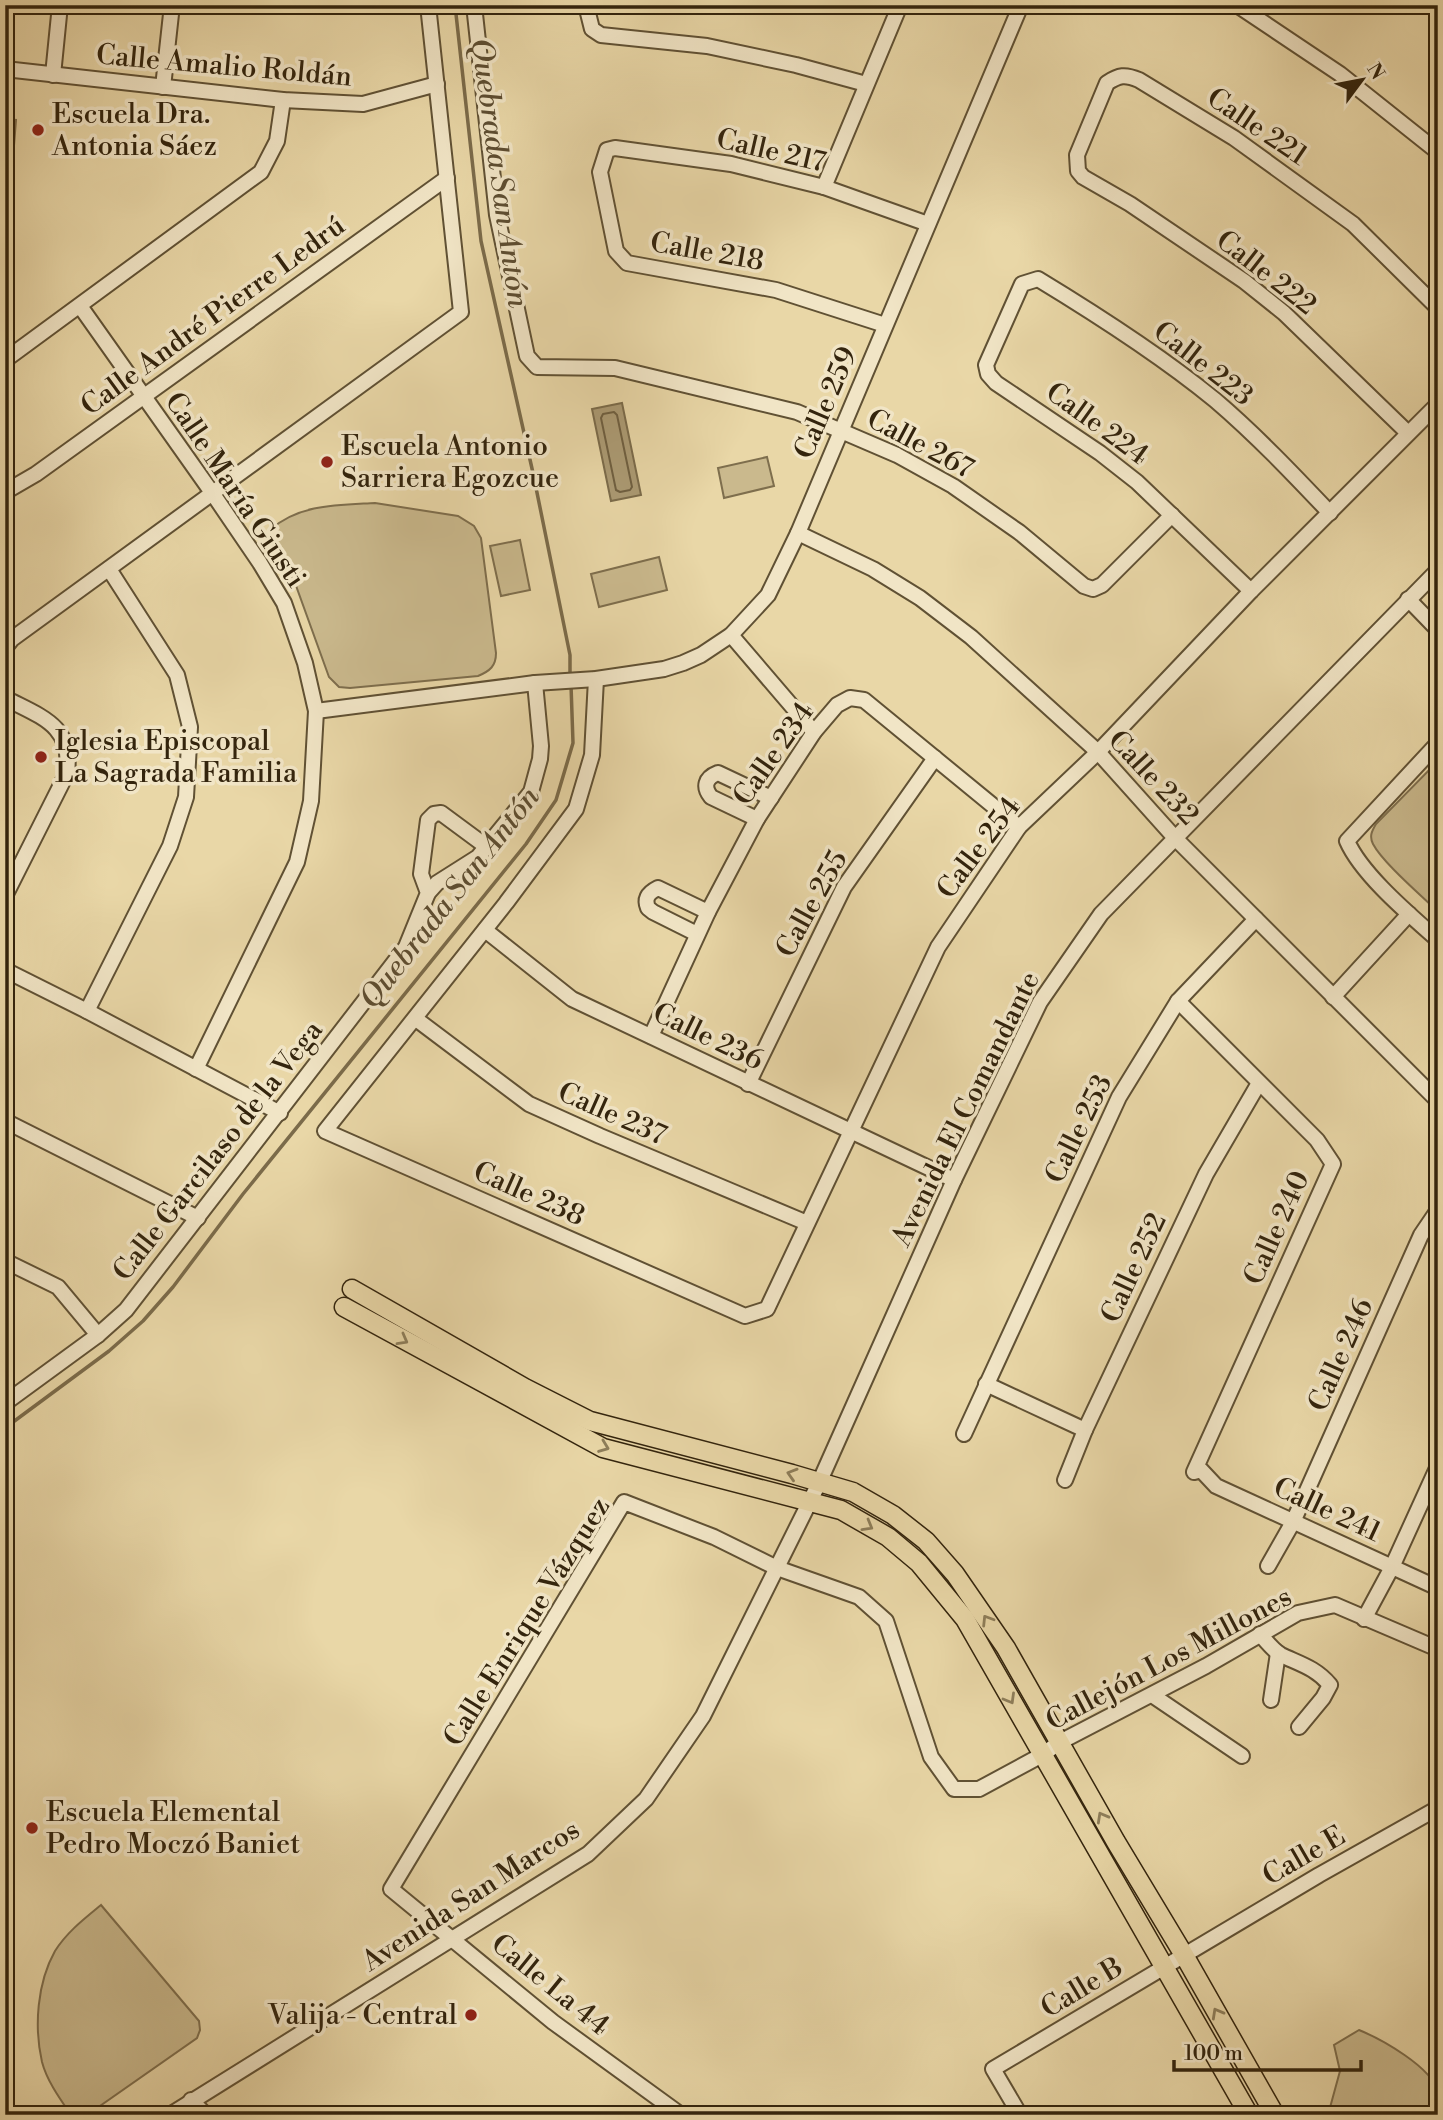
<svg xmlns="http://www.w3.org/2000/svg" width="1443" height="2120" viewBox="0 0 1443 2120" font-family="'Libre Bodoni',serif">
<style>
.green{fill:#cab98d;stroke:#7e6e4d;stroke-width:2}
.water{fill:#ab9a73;stroke:#7b6b4a;stroke-width:2}
.lines{fill:none;stroke-linecap:round;stroke-linejoin:round}
.shore{stroke:#6f5f40;stroke-width:2}
.stream{stroke:#7b6b4a;stroke-width:3.5}
.minor-casing{stroke:#605134;stroke-width:18}
.major-casing{stroke:#33240d;stroke-width:21}
.minor{stroke:#f1e5c6;stroke-width:14}
.major{stroke:#e9d7a7;stroke-width:18}
.oneway{stroke:#8e7e5a}
.poi-dot{fill:#8f2418;stroke:#f1e5c6;stroke-width:2.5}
.labels{text-anchor:middle;dominant-baseline:central;stroke-width:7;stroke-linejoin:round;paint-order:stroke}
.street-label{font-size:28px;fill:#33240d;stroke:#f1e5c6}
.poi-label{font-size:28px;fill:#33240d;stroke:#f1e5c6;text-anchor:start}
.water-label{font-size:30px;font-style:italic;fill:#5d4d31;stroke:#f1e5c6}
</style>
<rect width="100%" height="100%" fill="#e9d7a7"/>
<filter id="stains"><feTurbulence type="fractalNoise" baseFrequency=".00286" numOctaves="4"/><feColorMatrix values="0 0 0 0 .2 0 0 0 0 .09 0 0 0 0 .02 0 0 0 .5 -.17"/></filter>
<radialGradient id="worn" r=".72"><stop offset=".6" stop-color="#630" stop-opacity="0"/><stop offset="1" stop-color="#630" stop-opacity=".3"/></radialGradient>
<g class="green">
<path d="M5,119L16,120L5,261Z"/>
<path d="M767,457L774,486L724,498L718,468Z"/>
<path d="M375,503L458,516L474,526L481,538L496,653C496,666 490,671 478,676L350,688L339,687L329,677L295,583L269,536L270,530C299,504 338,505 375,503Z"/>
<path d="M520,540L530,590L501,596L490,546Z"/>
<path d="M659,557L667,590L599,607L591,574Z"/>
<path d="M1438,761V912C1422,896 1383,863 1373,844C1369,836 1372,831 1376,824Z"/>
<path d="M101,1905L199,2021L200,2030L197,2038L87,2115H71C60,2099 47,2081 42,2062C34,2027 37,1983 55,1951C67,1932 84,1919 101,1905Z"/>
<path d="M1359,2030C1381,2039 1432,2067 1438,2092C1439,2099 1438,2108 1438,2115H1328L1340,2071L1334,2045Z"/>
</g>
<path class="water" d="M622,403L641,495L611,501L592,409Z"/>
<g class="lines">
<path class="shore" d="M614,412L617,415L632,487L630,490L620,492L616,490L601,418L603,414Z"/>
<g class="stream">
<path d="M455,5L481,241L533,473L570,655V678"/>
<path d="M5,1428L109,1351L143,1321L173,1287L243,1194L526,844L556,800L573,743L571,685"/>
</g>
<defs>
<g id="minor">
<path d="M474,5L497,215L527,356L537,367L615,368L797,412L897,455L953,486L1019,532L1084,586L1093,589L1102,585L1172,515"/>
<path d="M586,5L592,29L601,35L707,46L796,65L866,84"/>
<path d="M1237,5L1340,74L1438,152"/>
<path d="M5,69L283,100L363,104L437,84"/>
<path d="M53,75L60,5"/>
<path d="M163,87L172,5"/>
<path d="M824,187L900,5"/>
<path d="M80,306L213,494L260,563L284,603L305,663L316,711L311,801L297,862L196,1069"/>
<path d="M885,325L776,290L627,263L616,251L600,172L607,150L615,148L731,164L824,187L928,224"/>
<path d="M5,360L261,172L277,141L283,100"/>
<path d="M1408,433L1284,313L1244,281L1130,204L1083,177L1078,171L1077,155L1107,83C1119,75 1125,74 1139,80L1234,138L1353,224L1438,308"/>
<path d="M5,492L36,474L447,178"/>
<path d="M798,533L873,569L920,598L971,637L1098,752L1176,839L1438,1101"/>
<path d="M1251,591L1137,482L1100,453L996,383L988,374L986,365L1022,284L1038,279C1099,316 1160,355 1215,400C1256,435 1293,474 1330,513"/>
<path d="M1408,599L1438,630"/>
<path d="M731,635L814,732"/>
<path d="M5,648L12,639L461,312L428,5"/>
<path d="M596,679L592,755L576,809L506,903L325,1131L745,1316L767,1309L938,947L1019,827L1098,752L1251,591L1438,404"/>
<path d="M5,698C41,717 73,725 67,773L5,896"/>
<path d="M316,711L535,683L596,679L664,669L683,663L701,655L731,635L768,595L798,533L1021,5"/>
<path d="M1438,743L1347,841C1362,875 1410,915 1438,940"/>
<path d="M757,819L711,797C703,787 705,778 718,773L771,798"/>
<path d="M428,893L437,883L478,857L531,792L540,759L541,746L535,683"/>
<path d="M485,930L572,999L954,1180"/>
<path d="M697,934L653,912L648,908C644,898 648,893 658,888L708,912"/>
<path d="M5,970L87,1011L280,1113"/>
<path d="M1333,997L1409,914"/>
<path d="M1178,1001L1317,1140L1333,1164L1194,1472L1201,1470L1216,1486L1438,1588"/>
<path d="M87,1011L170,846L186,797L190,727L177,675L109,569"/>
<path d="M416,1019L529,1104L600,1136L807,1223"/>
<path d="M651,1036L708,912L757,819L814,732L837,705L850,698L864,700L1019,827"/>
<path d="M748,1084L844,887L935,758"/>
<path d="M5,1121L198,1218"/>
<path d="M5,1261L58,1287L98,1335"/>
<path d="M986,1384L1085,1430"/>
<path d="M5,1403L98,1335L126,1310L406,947L428,893L421,874L428,820L434,814L441,813L487,847"/>
<path d="M964,1434L1119,1097L1178,1001L1256,919"/>
<path d="M1065,1480L1085,1430L1206,1174L1259,1083"/>
<path d="M1268,1566L1293,1522L1421,1235L1438,1210"/>
<path d="M1364,1619L1392,1567L1438,1466"/>
<path d="M1260,1634C1266,1641 1273,1650 1281,1655C1300,1664 1316,1668 1330,1685L1323,1698L1299,1727"/>
<path d="M1152,1695L1242,1756"/>
<path d="M1271,1700L1278,1653"/>
<path d="M191,2100L206,2115"/>
<path d="M5,2109L10,2115"/>
<path d="M170,2115L588,1854L646,1799L703,1716L819,1483L954,1180L1040,1002L1101,914L1438,570"/>
<path d="M681,2115L553,2022L391,1889L624,1502L714,1537L777,1568L859,1597L886,1621L931,1757L954,1789H979L1042,1755L1060,1742L1206,1666L1298,1613L1335,1605L1438,1649"/>
<path d="M1020,2115L993,2069L1319,1875L1438,1808"/>
</g>
<g id="major">
<path d="M352,1289L525,1388L590,1421L792,1474L853,1492L893,1515L926,1541L955,1574L1006,1648L1116,1842L1184,1955L1275,2115"/>
<path d="M344,1307L603,1448L841,1510L888,1537L919,1563L965,1619L1249,2115"/>
</g>
</defs>
<use href="#minor" class="minor-casing"/>
<use href="#major" class="major-casing"/>
<use href="#minor" class="minor"/>
<use href="#major" class="major"/>
</g>
<defs><path id="oneway-chevron" d="M-2-3.5L2.5 0L-2 3.5" fill="none" stroke-width="1.6" stroke-linecap="round" stroke-linejoin="round" transform="scale(1.75)"/></defs>
<g class="oneway">
<use href="#oneway-chevron" transform="translate(403 1340) rotate(29)"/>
<use href="#oneway-chevron" transform="translate(604 1447) rotate(21)"/>
<use href="#oneway-chevron" transform="translate(792 1474) rotate(-163)"/>
<use href="#oneway-chevron" transform="translate(868 1526) rotate(30)"/>
<use href="#oneway-chevron" transform="translate(987 1620) rotate(-122)"/>
<use href="#oneway-chevron" transform="translate(1010 1699) rotate(60)"/>
<use href="#oneway-chevron" transform="translate(1102 1817) rotate(-119)"/>
<use href="#oneway-chevron" transform="translate(1217 2013) rotate(-119)"/>
</g>
<g class="poi-dot">
<circle cx="38" cy="130" r="7"/>
<circle cx="327" cy="462" r="7"/>
<circle cx="41" cy="757" r="7"/>
<circle cx="32" cy="1828" r="7"/>
<circle cx="471" cy="2015" r="7"/>
</g>
<g class="labels">
<g class="street-label">
<text transform="translate(224 66) rotate(5)">Calle Amalio Roldán</text>
<text transform="translate(1257 127) rotate(34)">Calle 221</text>
<text transform="translate(771 151) rotate(13)">Calle 217</text>
<text transform="translate(707 252) rotate(10)">Calle 218</text>
<text transform="translate(1266 273) rotate(38)">Calle 222</text>
<text transform="translate(213 316) rotate(-36)">Calle André Pierre Ledrú</text>
<text transform="translate(1203 364) rotate(38)">Calle 223</text>
<text transform="translate(826 403) rotate(-67)">Calle 259</text>
<text transform="translate(1097 424) rotate(36)">Calle 224</text>
<text transform="translate(920 444) rotate(28)">Calle 267</text>
<text transform="translate(235 490) rotate(56)">Calle María Giusti</text>
<text transform="translate(774 754) rotate(-55)">Calle 234</text>
<text transform="translate(1153 778) rotate(47)">Calle 232</text>
<text transform="translate(979 848) rotate(-53)">Calle 254</text>
<text transform="translate(812 904) rotate(-61)">Calle 255</text>
<text transform="translate(708 1037) rotate(26)">Calle 236</text>
<text transform="translate(966 1109) rotate(-64)">Avenida El Comandante</text>
<text transform="translate(612 1114) rotate(24)">Calle 237</text>
<text transform="translate(1079 1129) rotate(-64)">Calle 253</text>
<text transform="translate(218 1151) rotate(-52)">Calle Garcilaso de la Vega</text>
<text transform="translate(529 1194) rotate(24)">Calle 238</text>
<text transform="translate(1277 1228) rotate(-66)">Calle 240</text>
<text transform="translate(1134 1268) rotate(-65)">Calle 252</text>
<text transform="translate(1341 1355) rotate(-66)">Calle 246</text>
<text transform="translate(1327 1510) rotate(25)">Calle 241</text>
<text transform="translate(527 1622) rotate(-58)">Calle Enrique Vázquez</text>
<text transform="translate(1169 1659) rotate(-28)">Callejón Los Millones</text>
<text transform="translate(1304 1856) rotate(-30)">Calle E</text>
<text transform="translate(471 1896) rotate(-33)">Avenida San Marcos</text>
<text transform="translate(550 1985) rotate(39)">Calle La 44</text>
<text transform="translate(1082 1988) rotate(-31)">Calle B</text>
</g>
<g class="poi-label">
<text x="52" y="114">Escuela Dra.<tspan x="52" dy="32">Antonia Sáez</tspan></text>
<text x="341" y="446">Escuela Antonio<tspan x="341" dy="32">Sarriera Egozcue</tspan></text>
<text x="55" y="741">Iglesia Episcopal<tspan x="55" dy="32">La Sagrada Familia</tspan></text>
<text x="46" y="1812">Escuela Elemental<tspan x="46" dy="32">Pedro Moczó Baniet</tspan></text>
<text x="457" y="2015" text-anchor="end">Valija - Central</text>
</g>
<g class="water-label">
<text transform="translate(499 173) rotate(82)">Quebrada San Antón</text>
<text transform="translate(450 898) rotate(-52)">Quebrada San Antón</text>
</g>
</g>
<rect width="1443" height="2120" fill="none" stroke="#e9d7a7" stroke-width="28"/>
<rect x="7" y="7" width="1429" height="2106" fill="none" stroke="#33240d" stroke-width="3.5"/>
<rect x="14" y="14" width="1415" height="2092" fill="none" stroke="#33240d" stroke-width="2"/>
<g transform="translate(1362 80) rotate(58)" stroke="#f1e5c6" stroke-width="5" paint-order="stroke">
<path d="M0-5L12 26L0 18L-12 26Z" fill="#33240d"/>
<text y="-10" font-size="19" font-weight="bold" text-anchor="middle" fill="#33240d">N</text>
</g>
<path d="M1174 2060v10h187v-10" fill="none" stroke="#33240d" stroke-width="3.5"/>
<text x="1184" y="2060" font-size="21" fill="#33240d" stroke="#f1e5c6" stroke-width="5" paint-order="stroke">100 m</text>
<rect width="100%" height="100%" filter="url(#stains)"/>
<rect width="100%" height="100%" fill="url(#worn)"/>
</svg>
